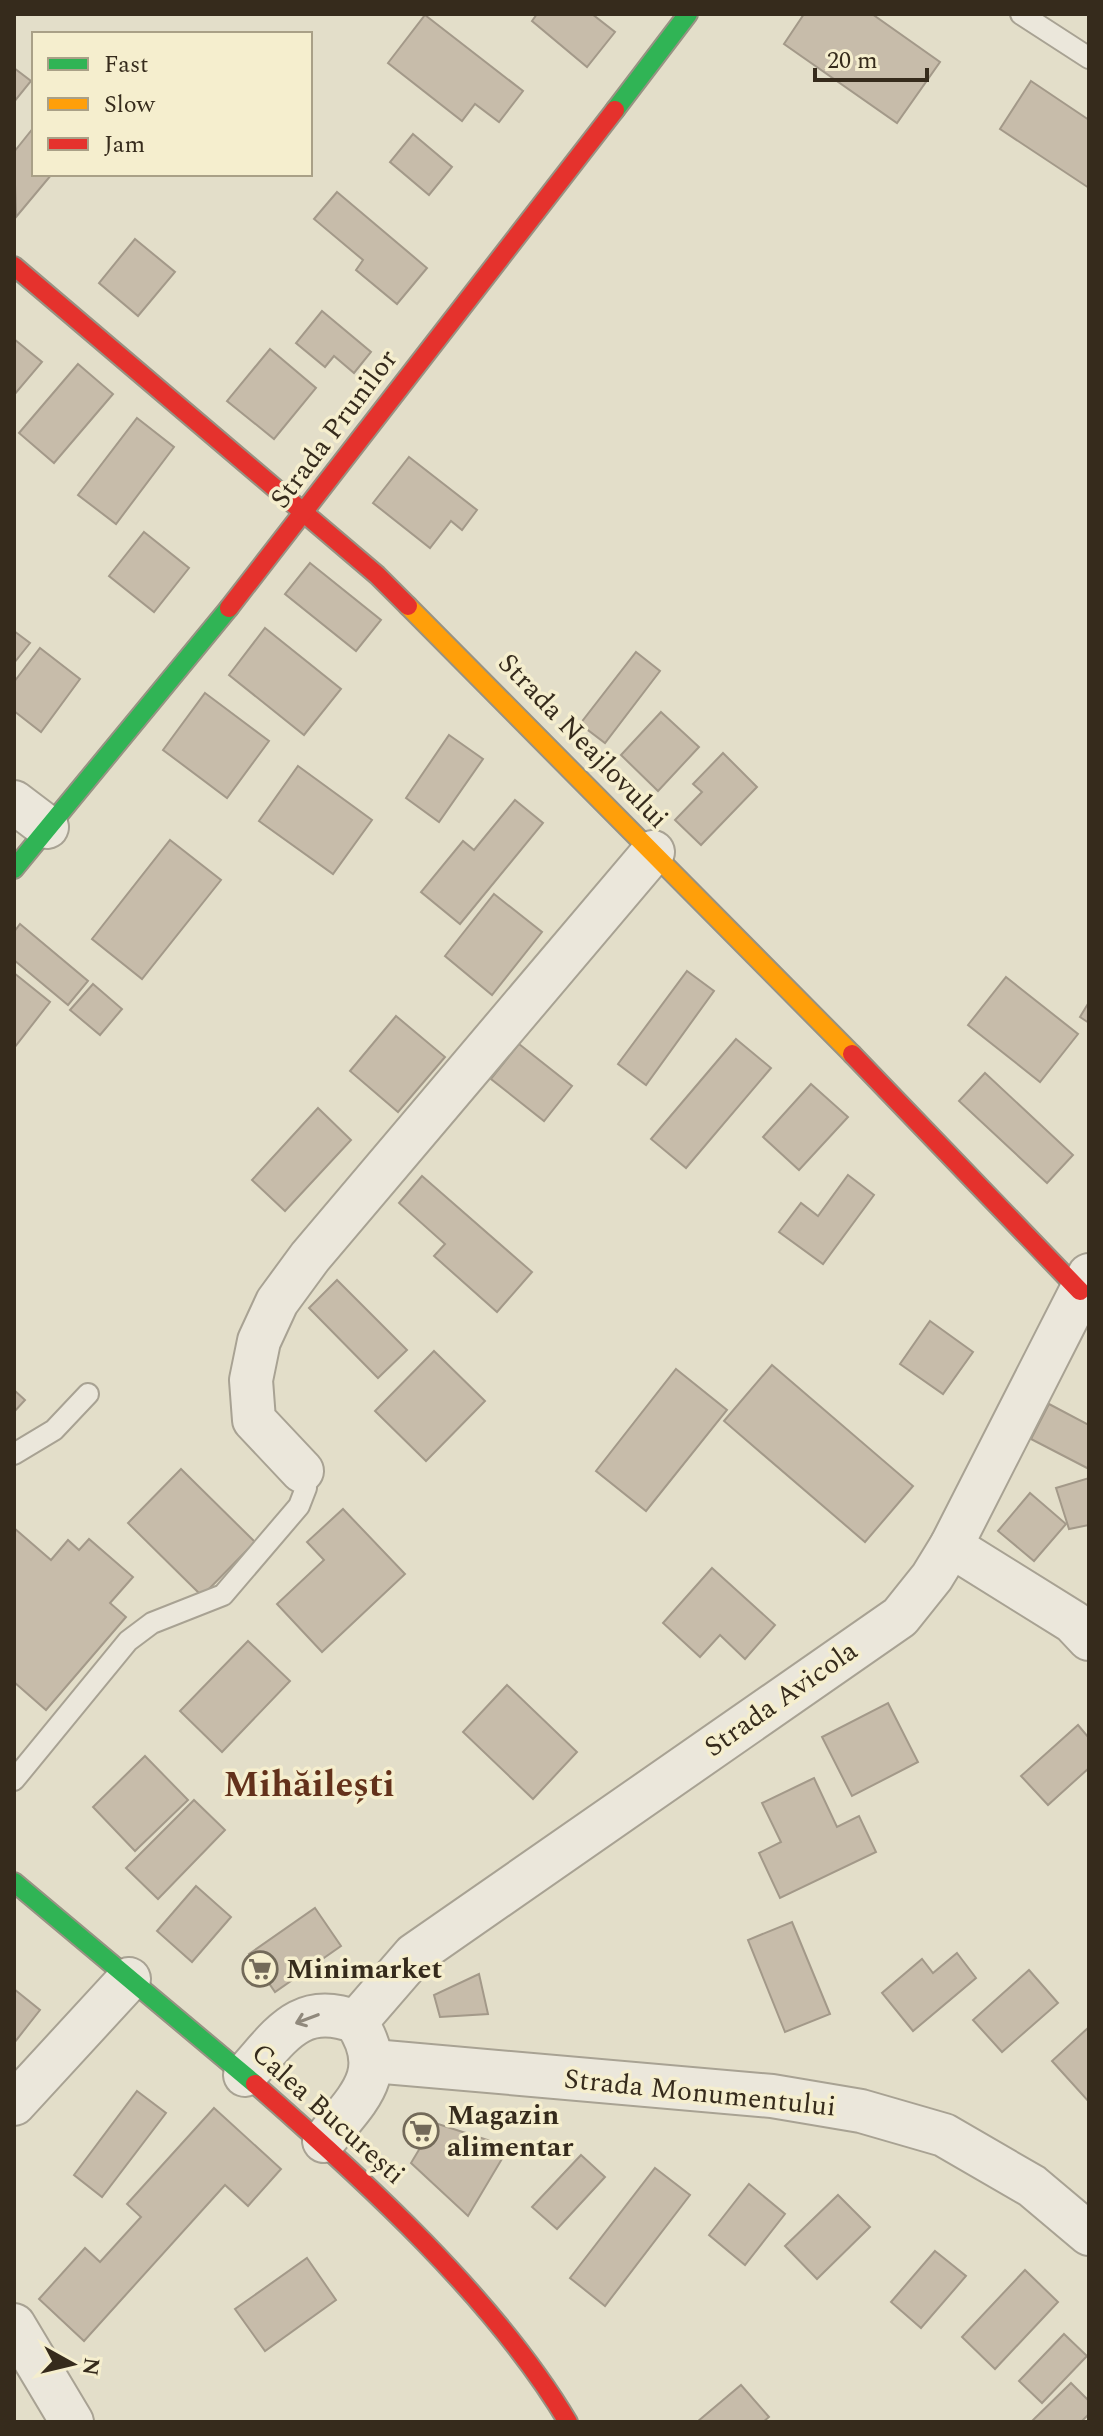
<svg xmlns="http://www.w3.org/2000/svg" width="1103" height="2436" viewBox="0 0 1103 2436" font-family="Spectral,serif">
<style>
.building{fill:#c7bcaa;stroke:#a39989;stroke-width:2}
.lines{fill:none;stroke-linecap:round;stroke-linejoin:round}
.lane-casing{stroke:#a8a293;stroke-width:24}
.street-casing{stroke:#a8a293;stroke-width:46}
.fast-casing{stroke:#979283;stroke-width:22}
.slow-casing{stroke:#979283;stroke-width:22}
.jam-casing{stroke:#979283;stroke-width:22}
.lane{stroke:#ebe7db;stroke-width:20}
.street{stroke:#ebe7db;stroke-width:42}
.fast{stroke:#30b455;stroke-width:18}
.slow{stroke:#ff9f0a;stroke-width:18}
.jam{stroke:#e5322d;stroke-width:18}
.oneway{stroke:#90897c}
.labels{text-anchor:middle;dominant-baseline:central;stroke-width:7;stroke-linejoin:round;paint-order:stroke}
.street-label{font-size:28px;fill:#362b1c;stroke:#f5eece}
.poi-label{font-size:28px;font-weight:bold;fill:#362b1c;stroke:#f5eece;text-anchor:start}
.district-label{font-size:36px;font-weight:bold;fill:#63311b;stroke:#f5eece}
</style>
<rect width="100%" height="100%" fill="#e3dec9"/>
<g class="building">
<path d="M537,14H592L615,32L587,67L532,21Z"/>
<path d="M804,14H872L940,62L897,123L784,44Z"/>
<path d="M425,15L523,91L499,122L475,104L462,121L388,63Z"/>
<path d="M14,68L31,81L14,102Z"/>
<path d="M1031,81L1089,120V188L1000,129Z"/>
<path d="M34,127V174H52L16,217L14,152Z"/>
<path d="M413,134L452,167L429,195L390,162Z"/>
<path d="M337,192L427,268L397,304L356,270L363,260L314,219Z"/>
<path d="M135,239L175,272L138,316L99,283Z"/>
<path d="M322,311L371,352L354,373L334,356L325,367L296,343Z"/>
<path d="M14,339L42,362L14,395Z"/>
<path d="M270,349L316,388L274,439L227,401Z"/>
<path d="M78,364L113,394L54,463L19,433Z"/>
<path d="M137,418L174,447L116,524L78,495Z"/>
<path d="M409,457L477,510L462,530L451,521L430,548L373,503Z"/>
<path d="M144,532L189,568L154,612L109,576Z"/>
<path d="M310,563L381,620L356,651L285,594Z"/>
<path d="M265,628L341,689L304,735L229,675Z"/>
<path d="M14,631L30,643L14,663Z"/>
<path d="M40,648L80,679L41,732L14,711V682Z"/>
<path d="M636,652L660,671L605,743L580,724Z"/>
<path d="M205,693L269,741L227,798L163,750Z"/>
<path d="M661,712L699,747L658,791L621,755Z"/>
<path d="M449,735L483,759L439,822L406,798Z"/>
<path d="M723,753L757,787L701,845L675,820L702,792L693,784Z"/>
<path d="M298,766L372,820L333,874L259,821Z"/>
<path d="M515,800L543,823L460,924L421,892L463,841L474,850Z"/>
<path d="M170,840L221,880L142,979L92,939Z"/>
<path d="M494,894L542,932L492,995L445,956Z"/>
<path d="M20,924L88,981L68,1005L14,960V932Z"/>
<path d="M687,971L714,991L646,1085L618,1064Z"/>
<path d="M14,973L50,1002L14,1048Z"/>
<path d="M1006,977L1078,1034L1040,1082L968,1025Z"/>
<path d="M93,984L122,1009L100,1035L70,1010Z"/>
<path d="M1089,1002V1023L1080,1017Z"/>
<path d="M396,1016L445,1057L398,1112L350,1071Z"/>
<path d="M736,1039L771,1068L686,1168L651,1139Z"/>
<path d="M519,1044L572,1086L544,1121L491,1079Z"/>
<path d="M985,1073L1073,1155L1047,1183L959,1101Z"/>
<path d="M811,1084L848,1117L799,1170L763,1137Z"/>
<path d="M318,1108L351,1140L285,1211L252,1180Z"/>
<path d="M848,1175L874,1195L823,1264L779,1232L801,1203L818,1216Z"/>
<path d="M422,1176L532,1272L497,1312L434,1256L445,1244L399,1203Z"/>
<path d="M337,1280L407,1350L378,1378L309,1308Z"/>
<path d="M930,1321L973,1352L943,1394L900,1364Z"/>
<path d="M434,1351L485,1401L426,1461L375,1411Z"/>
<path d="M772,1365L913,1486L865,1542L724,1421Z"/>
<path d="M676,1369L727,1410L646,1511L596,1471Z"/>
<path d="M14,1390L25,1400L14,1412Z"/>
<path d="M1049,1404L1089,1425V1469L1031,1439Z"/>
<path d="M181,1469L255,1542L202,1596L128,1523Z"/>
<path d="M1089,1478V1525L1069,1529L1056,1488Z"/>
<path d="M1030,1493L1066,1524L1034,1561L998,1531Z"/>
<path d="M343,1509L405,1574L322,1652L277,1604L324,1560L307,1542Z"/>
<path d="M14,1528L51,1560L68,1540L79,1550L89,1539L133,1577L110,1603L126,1617L46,1710L14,1682Z"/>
<path d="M712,1568L775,1625L745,1659L720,1635L700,1657L663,1623Z"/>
<path d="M248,1641L290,1681L222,1752L180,1711Z"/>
<path d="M507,1685L577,1752L533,1799L463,1732Z"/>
<path d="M888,1703L918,1762L852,1796L822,1737Z"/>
<path d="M1078,1725L1089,1738V1768L1048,1805L1021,1776Z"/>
<path d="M145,1756L188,1800L135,1851L93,1807Z"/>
<path d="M814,1778L837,1827L859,1816L876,1852L780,1898L759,1853L781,1842L762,1803Z"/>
<path d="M194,1800L225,1830L158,1899L126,1868Z"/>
<path d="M196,1886L231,1917L192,1962L157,1931Z"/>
<path d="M315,1908L341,1946L275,1992L249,1954Z"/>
<path d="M792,1922L830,2014L785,2032L748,1940Z"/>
<path d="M957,1953L976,1978L913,2031L882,1993L922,1959L933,1973Z"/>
<path d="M1029,1970L1058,2003L1002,2052L973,2020Z"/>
<path d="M479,1974L488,2014L440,2017L434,1995Z"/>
<path d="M14,1989L40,2010L14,2043Z"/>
<path d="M1089,2027V2102L1052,2061Z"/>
<path d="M137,2091L166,2113L102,2197L74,2175Z"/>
<path d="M214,2108L281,2169L248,2206L225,2185L84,2341L39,2299L85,2248L100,2262L141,2217L127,2204Z"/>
<path d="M435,2123L509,2147L468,2216L411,2163Z"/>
<path d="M581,2155L605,2177L557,2229L532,2207Z"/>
<path d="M655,2168L690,2195L605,2306L570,2278Z"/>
<path d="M749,2184L785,2214L745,2265L709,2235Z"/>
<path d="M838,2195L870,2227L817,2279L785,2246Z"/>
<path d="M935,2251L966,2276L921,2328L891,2302Z"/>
<path d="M307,2258L336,2300L265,2351L235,2309Z"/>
<path d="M1025,2270L1058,2302L995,2369L962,2337Z"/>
<path d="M1064,2334L1087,2356L1042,2403L1019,2381Z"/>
<path d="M1071,2383L1089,2401V2414L1081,2422H1031Z"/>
<path d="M741,2385L769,2417L763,2422H697Z"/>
</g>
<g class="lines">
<defs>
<g id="lane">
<path d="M1021,14L1089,58"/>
<path d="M14,1454L54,1430L88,1394"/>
<path d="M14,1780L128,1641L152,1623L223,1595L299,1506L306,1488L302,1471"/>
</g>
<g id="street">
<path d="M14,802L47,827"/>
<path d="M302,1471L254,1420L251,1380L259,1341L277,1302L310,1257L653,852"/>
<path d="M951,1546L1073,1622L1089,1639"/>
<path d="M356,2022L414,1955L900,1617L932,1577L951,1546L1089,1275"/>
<path d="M373,2061L772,2096L861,2111L944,2135L1032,2186L1089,2234"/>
<path d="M245,2075C280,2037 299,2000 356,2022C391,2074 356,2100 324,2141"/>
<path d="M14,2104L129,1979"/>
<path d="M14,2325L72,2422"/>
</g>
<g id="fast">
<path d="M615,110L688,14"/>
<path d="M14,869L229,608"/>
<path d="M14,1882L255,2084"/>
</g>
<path id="slow" d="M408,606L852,1054"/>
<g id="jam">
<path d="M14,266L377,575L408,606"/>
<path d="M229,608L615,110"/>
<path d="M852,1054L1080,1291"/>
<path d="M255,2084C362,2178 495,2299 568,2422"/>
</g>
</defs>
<use href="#lane" class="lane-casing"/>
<use href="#street" class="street-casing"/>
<use href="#fast" class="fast-casing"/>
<use href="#slow" class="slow-casing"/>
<use href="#jam" class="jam-casing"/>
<use href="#lane" class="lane"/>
<use href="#street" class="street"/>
<use href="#fast" class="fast"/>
<use href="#slow" class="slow"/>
<use href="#jam" class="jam"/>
</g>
<defs><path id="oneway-shaft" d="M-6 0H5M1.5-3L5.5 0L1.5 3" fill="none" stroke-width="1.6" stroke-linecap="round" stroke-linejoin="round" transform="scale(2)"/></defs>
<use class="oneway" href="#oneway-shaft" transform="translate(307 2019) rotate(159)"/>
<defs>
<symbol id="supermarket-ring" viewBox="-11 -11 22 22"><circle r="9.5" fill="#f5eece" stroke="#736a59" stroke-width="1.5"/><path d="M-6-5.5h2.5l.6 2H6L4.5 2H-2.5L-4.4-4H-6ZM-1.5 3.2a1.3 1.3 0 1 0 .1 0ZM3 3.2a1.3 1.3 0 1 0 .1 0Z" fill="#736a59"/></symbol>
</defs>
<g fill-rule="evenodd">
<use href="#supermarket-ring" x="240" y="1949" width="40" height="40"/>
<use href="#supermarket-ring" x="401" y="2111" width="40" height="40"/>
</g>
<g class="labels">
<g class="street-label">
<text transform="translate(334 429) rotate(-53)">Strada Prunilor</text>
<text transform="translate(583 741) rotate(46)">Strada Neajlovului</text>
<text transform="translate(781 1699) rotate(-35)">Strada Avicola</text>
<text transform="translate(700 2093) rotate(6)">Strada Monumentului</text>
<text transform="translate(328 2114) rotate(42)">Calea București</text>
</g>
<g class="poi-label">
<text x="286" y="1969">Minimarket</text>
<text x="447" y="2115">Magazin<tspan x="447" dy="32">alimentar</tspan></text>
</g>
<g class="district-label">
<text x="309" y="1785">Mihăilești</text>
</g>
</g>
<rect width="1103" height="2436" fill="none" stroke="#362b1c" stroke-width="32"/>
<rect x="32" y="32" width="280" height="144" fill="#f5eece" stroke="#a9a087" stroke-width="2"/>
<rect x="48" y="58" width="40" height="12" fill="#30b455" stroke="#a9a087" stroke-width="2"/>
<text x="104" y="72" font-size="24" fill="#362b1c">Fast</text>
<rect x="48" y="98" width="40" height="12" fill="#ff9f0a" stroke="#a9a087" stroke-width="2"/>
<text x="104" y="112" font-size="24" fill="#362b1c">Slow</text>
<rect x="48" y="138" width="40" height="12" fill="#e5322d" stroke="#a9a087" stroke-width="2"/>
<text x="104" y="152" font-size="24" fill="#362b1c">Jam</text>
<g transform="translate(72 2364) rotate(98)" stroke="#f5eece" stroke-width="6" paint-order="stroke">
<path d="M0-6L14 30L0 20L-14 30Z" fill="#362b1c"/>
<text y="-12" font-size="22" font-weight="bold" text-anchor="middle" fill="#362b1c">N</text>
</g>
<path d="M815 68v12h112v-12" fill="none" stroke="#362b1c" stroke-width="4"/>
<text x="827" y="68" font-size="24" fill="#362b1c" stroke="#f5eece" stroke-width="6" paint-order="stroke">20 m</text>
</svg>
